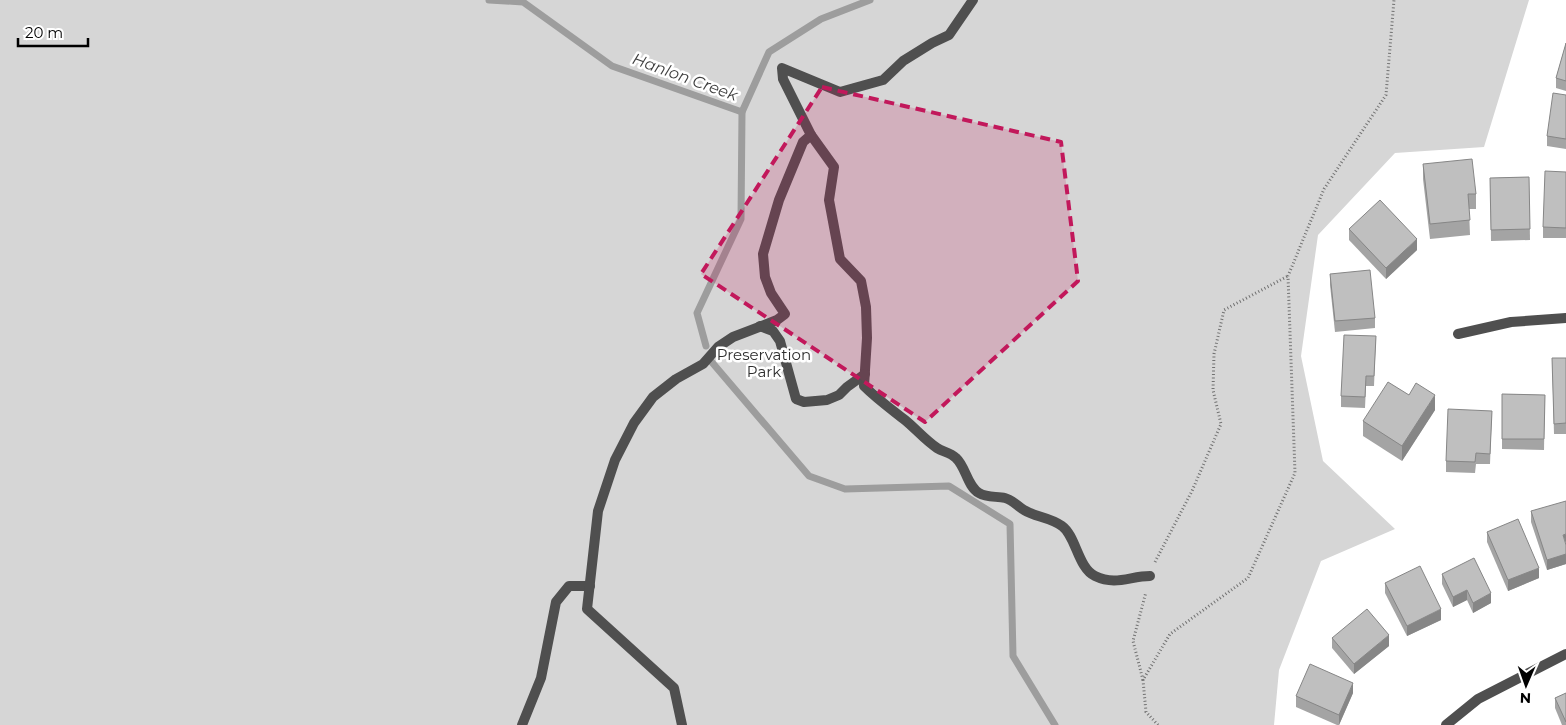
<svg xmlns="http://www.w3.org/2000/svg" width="1566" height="725" viewBox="0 0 1566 725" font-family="Montserrat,sans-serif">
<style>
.green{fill:#d6d6d6}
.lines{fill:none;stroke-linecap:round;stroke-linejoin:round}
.stream{stroke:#9d9d9d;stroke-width:7}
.path{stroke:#717171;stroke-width:3;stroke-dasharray:1 2.5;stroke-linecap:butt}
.street{stroke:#4f4f4f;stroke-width:10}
.wall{fill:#a4a4a4}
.shaded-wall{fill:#868686}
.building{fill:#bfbfbf;stroke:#868686}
.marked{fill:#c2185b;fill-opacity:0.2;stroke:#c2185b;stroke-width:4;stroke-dasharray:10 6;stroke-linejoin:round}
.labels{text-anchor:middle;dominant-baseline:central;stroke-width:5;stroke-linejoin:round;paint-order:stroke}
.park-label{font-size:15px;fill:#2d2d2d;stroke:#fff}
.water-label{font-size:16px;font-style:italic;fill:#3e3e3e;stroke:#fff}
</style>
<rect width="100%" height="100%" fill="#fff"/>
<path class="green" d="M0,0H1529L1484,147L1395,153L1318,235L1301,356L1323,461L1395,529L1321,561L1279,670L1274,725H0Z"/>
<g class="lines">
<g class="stream">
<path d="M489,0L523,2L612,66L742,112"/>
<path d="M706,346L697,313L741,219L742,112L769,52L821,19L870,0"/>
<path d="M710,360L809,476L845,489L949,486L1010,524L1013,656L1055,725"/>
</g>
<g class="path">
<path d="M1155,562L1192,491L1221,424L1213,390L1214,354L1224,310L1288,276"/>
<path d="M1143,680L1133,641L1146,592"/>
<path d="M1158,725L1146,712L1143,680L1170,634L1248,578L1295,473L1288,276L1324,189L1386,95L1394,0"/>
</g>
<g class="street">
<path d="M811,135L834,167L829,200L840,259L861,281L866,307L867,338L864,386C877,399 891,409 905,420C916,429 925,440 937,448C943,452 950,452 956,458C966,467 967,486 979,493C987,498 997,496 1005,498C1013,500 1017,506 1024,510C1035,517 1050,517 1062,526C1076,536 1078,568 1095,576C1116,586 1130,576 1150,576"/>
<path d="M760,326L773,331L780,341L796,399L804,402L827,400L839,395L847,387L865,374"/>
<path d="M1458,334L1511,322L1566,318"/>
<path d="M522,725L541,678L556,602L569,586H590"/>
<path d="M682,725L674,688L587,609L598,511L615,460L634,423L653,397L676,379L703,364L718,347L733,337L777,320L785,314L771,293L765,277L763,254L779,200L803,142L811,135L783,79L782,68L840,92L883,80L903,61L932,43L949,35L973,0"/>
<path d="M1446,725L1478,699L1566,654"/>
</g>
</g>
<g class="wall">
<path d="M1566,43V91L1556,88V78Z"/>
<path d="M1566,95V149L1547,146V136Z"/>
<path d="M1423,164L1476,194V209H1469L1470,235L1430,239L1423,179Z"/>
<path d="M1566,172V238H1543V227Z"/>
<path d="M1529,177L1530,240L1491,241L1490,178Z"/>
<path d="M1349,229L1417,250L1386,279L1349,240Z"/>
<path d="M1330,274L1375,318V328L1335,332L1330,285Z"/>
<path d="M1376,336L1374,386H1366L1365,408L1341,407V396Z"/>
<path d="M1552,358H1566V434H1554Z"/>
<path d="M1502,394L1545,395L1544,450L1502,449Z"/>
<path d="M1409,395L1435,410L1402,461L1363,436V421Z"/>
<path d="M1492,411L1490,464H1476L1475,473L1446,472V461Z"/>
<path d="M1531,511L1566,545V564L1547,570L1531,522Z"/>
<path d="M1487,532L1539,578L1508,591L1487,542Z"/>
<path d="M1442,574L1491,603L1473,613L1467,600L1453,607L1442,584Z"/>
<path d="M1385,583L1441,620L1407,636L1385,593Z"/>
<path d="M1332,638L1389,646L1354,674L1332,648Z"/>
<path d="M1353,693L1339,725H1337L1296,707V696Z"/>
<path d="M1566,693V725H1562L1555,708V698Z"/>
</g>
<g class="shaded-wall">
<path d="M1417,239V250L1386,279V268Z"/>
<path d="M1435,395V410L1402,461V446Z"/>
<path d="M1566,534V544L1563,535Z"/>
<path d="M1566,554V564L1547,570V560Z"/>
<path d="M1539,568V578L1508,591V580Z"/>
<path d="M1467,590V600L1453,607V597Z"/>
<path d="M1491,593V603L1473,613V603Z"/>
<path d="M1441,609V620L1407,636V626Z"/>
<path d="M1389,635V646L1354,674V664Z"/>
<path d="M1353,683V693L1339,725V715Z"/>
</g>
<g class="building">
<path d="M1566,43V81L1556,78Z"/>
<path d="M1553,93L1566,95V139L1547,136Z"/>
<path d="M1472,159L1476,194H1468L1470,220L1430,224L1423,164Z"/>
<path d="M1545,171L1566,172V228L1543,227Z"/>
<path d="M1529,177L1530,229L1491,230L1490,178Z"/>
<path d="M1380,200L1417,239L1386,268L1349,229Z"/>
<path d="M1370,270L1375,318L1335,321L1330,274Z"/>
<path d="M1344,335L1376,336L1374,376H1366L1365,397L1341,396Z"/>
<path d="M1552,358H1566V423L1554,424Z"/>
<path d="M1388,382L1409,395L1416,383L1435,395L1402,446L1363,421Z"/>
<path d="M1502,394L1545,395L1544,439H1502Z"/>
<path d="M1448,409L1492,411L1490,454L1476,453L1475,462L1446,461Z"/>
<path d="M1566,501V534L1563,535L1566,545V554L1547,560L1531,511Z"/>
<path d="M1518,519L1539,568L1508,580L1487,532Z"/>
<path d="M1474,558L1491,593L1473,603L1467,590L1453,597L1442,574Z"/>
<path d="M1420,566L1441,609L1407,626L1385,583Z"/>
<path d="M1367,609L1389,635L1354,664L1332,638Z"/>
<path d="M1310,664L1353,683L1339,715L1296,696Z"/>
<path d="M1566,693V722L1555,698Z"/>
</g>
<path class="marked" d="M822,87L1061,142L1078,281L925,422L701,274Z"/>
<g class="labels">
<g class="park-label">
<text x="764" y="354">Preservation<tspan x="764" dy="17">Park</tspan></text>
</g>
<g class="water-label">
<text transform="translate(685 77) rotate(20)">Hanlon Creek</text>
</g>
</g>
<g transform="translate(1526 685) rotate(182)" stroke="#ffffff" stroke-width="4" paint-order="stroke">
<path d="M0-4L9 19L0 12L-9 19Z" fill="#000000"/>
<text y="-8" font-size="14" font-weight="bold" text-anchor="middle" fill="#000000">N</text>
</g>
<path d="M18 38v8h70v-8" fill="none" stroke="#000000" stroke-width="2.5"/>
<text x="25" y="38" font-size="15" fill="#000000" stroke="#ffffff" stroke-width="4" paint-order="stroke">20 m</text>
</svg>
